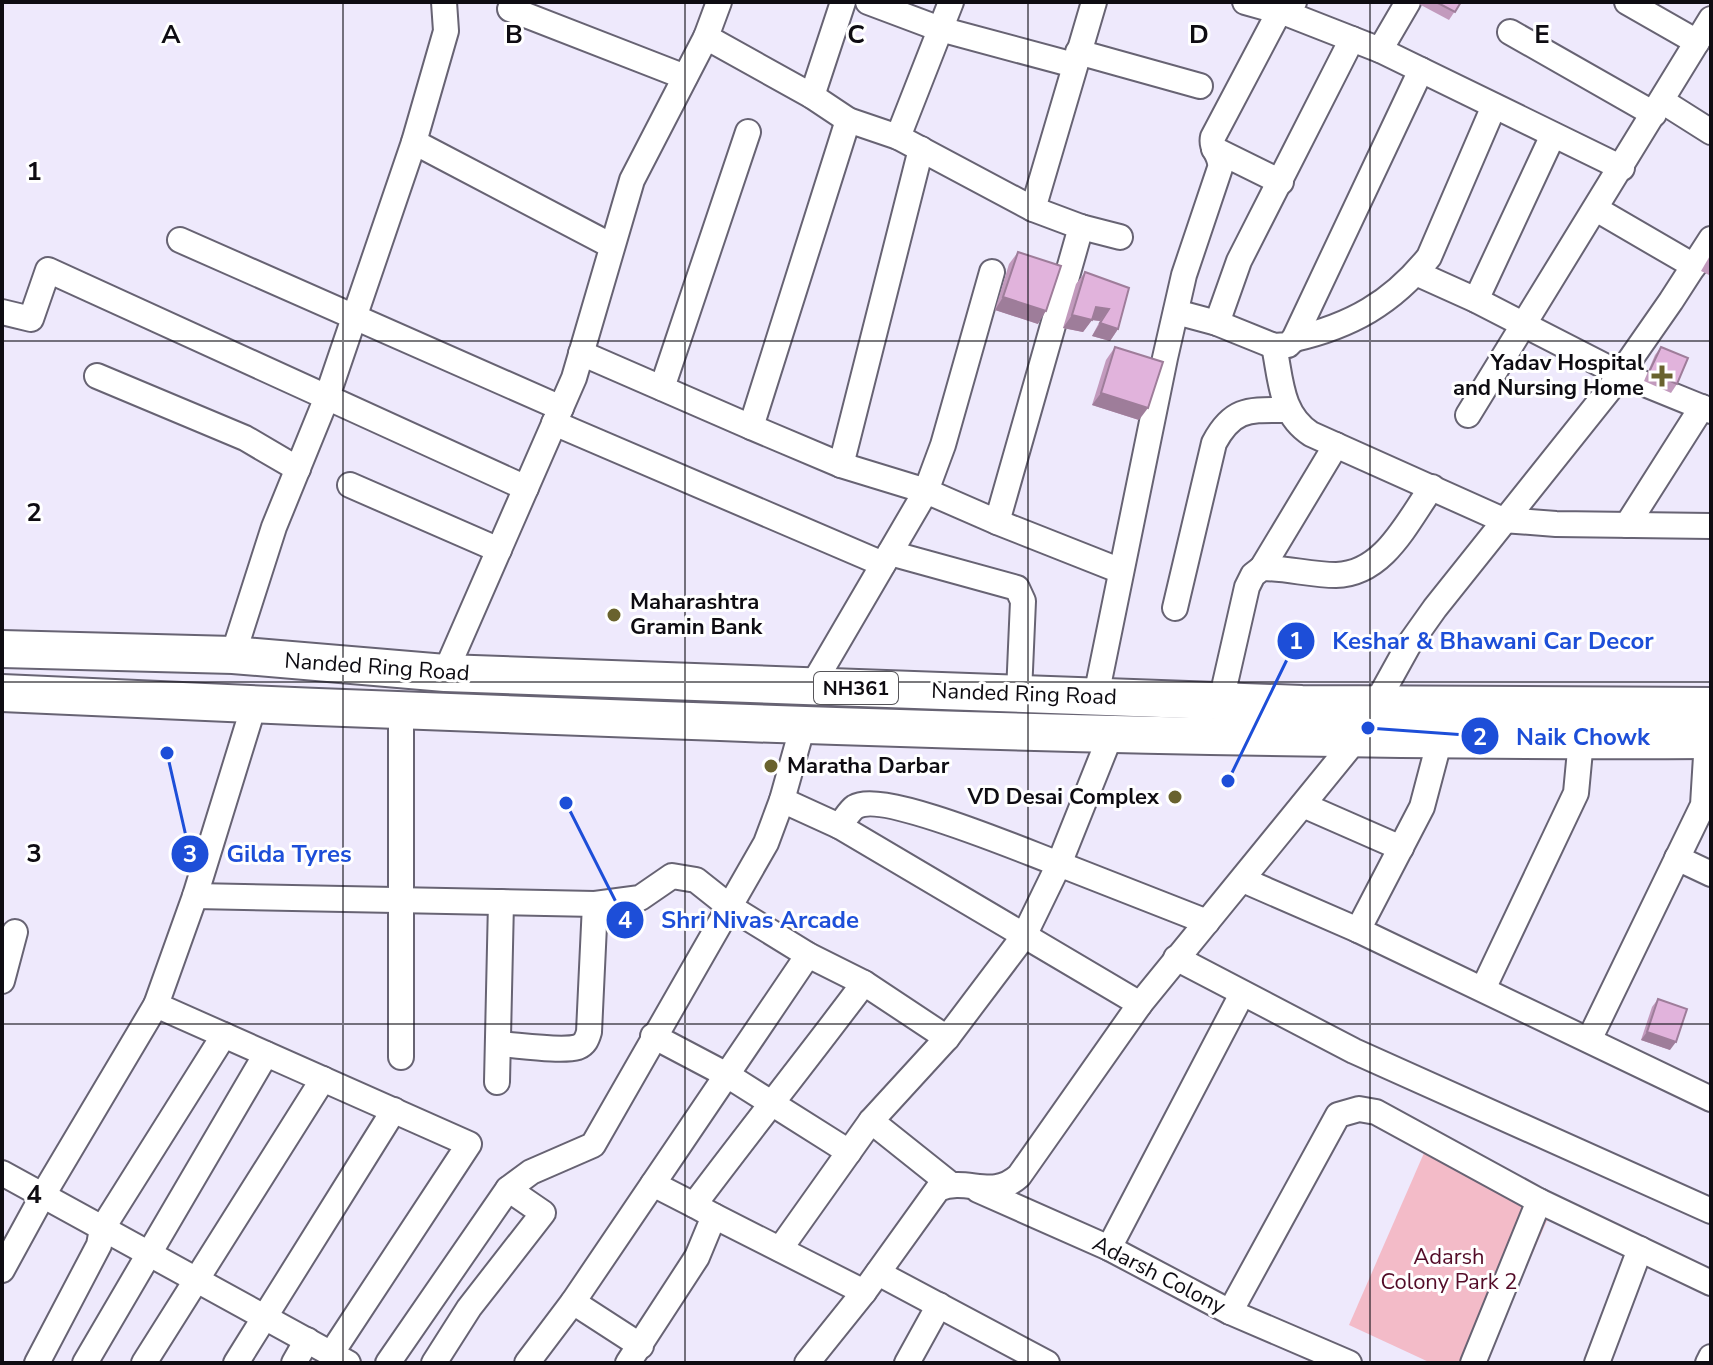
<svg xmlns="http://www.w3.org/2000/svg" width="1713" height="1365" viewBox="0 0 1713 1365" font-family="'Nunito Sans',sans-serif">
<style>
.green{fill:#f3bbc8}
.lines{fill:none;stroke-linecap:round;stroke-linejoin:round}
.minor-casing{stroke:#676373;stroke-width:28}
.highway-casing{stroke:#676373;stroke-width:40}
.minor{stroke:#fff;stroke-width:24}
.highway{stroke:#fff;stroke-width:36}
.wall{fill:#c29abd}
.shaded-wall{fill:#9e7d9a}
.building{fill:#e1b3dc;stroke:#9e7d9a;stroke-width:2}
.grid{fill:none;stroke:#0e0c12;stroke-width:2;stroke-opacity:0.55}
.poi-dot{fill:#69622e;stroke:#fff;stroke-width:3}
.labels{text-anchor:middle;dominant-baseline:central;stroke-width:6;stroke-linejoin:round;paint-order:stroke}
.shield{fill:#fff;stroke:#565559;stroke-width:2}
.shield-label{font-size:20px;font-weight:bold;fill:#0e0c12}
.poi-label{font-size:22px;font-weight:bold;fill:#0e0c12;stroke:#fff;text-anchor:end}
.street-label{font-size:22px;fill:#0e0c12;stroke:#fff}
.park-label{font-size:22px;fill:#540c28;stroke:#fff}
.grid-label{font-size:26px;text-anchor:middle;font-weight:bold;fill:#0e0c12;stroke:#fff;stroke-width:6;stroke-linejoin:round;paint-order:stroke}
.leader{fill:none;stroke:#1d4ed8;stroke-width:3}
.callout-dot{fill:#1d4ed8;stroke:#fff;stroke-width:3}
.mark-label{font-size:24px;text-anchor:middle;font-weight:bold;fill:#fff}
.callout-label{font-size:24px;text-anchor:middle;font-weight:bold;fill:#1d4ed8;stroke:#fff;stroke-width:6;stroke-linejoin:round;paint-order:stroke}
</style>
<rect width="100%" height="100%" fill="#eee9fc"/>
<path class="green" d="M1424,1153L1553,1207L1484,1363H1431L1349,1325Z"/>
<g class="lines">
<defs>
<g id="minor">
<path d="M719,2L706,37L812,96L848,120L898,137L1033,209"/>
<path d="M868,2L940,29L1074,65"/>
<path d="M1094,2L1033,209L1081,227L1120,237"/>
<path d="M1245,2L1288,14"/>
<path d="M1294,2L1288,14L1380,50L1408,2"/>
<path d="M1627,2L1697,42"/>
<path d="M510,9L685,77"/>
<path d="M1510,32L1654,114"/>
<path d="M1380,50L1622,168"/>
<path d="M1078,52L1200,86"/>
<path d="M812,96L843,2"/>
<path d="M1662,101L1711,132"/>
<path d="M848,120L751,427L841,465L926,491L943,445L992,272"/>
<path d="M898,137L951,2"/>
<path d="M414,142L612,246"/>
<path d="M1214,149L1281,182"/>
<path d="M1596,209L1694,266"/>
<path d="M180,240L561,408"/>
<path d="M1416,273L1476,300L1620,374L1711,411"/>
<path d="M1476,300L1553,135"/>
<path d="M2,312L31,319L48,270L526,488"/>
<path d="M1176,312L1217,323L1274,346L1288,345L1294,339L1421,70"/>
<path d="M1217,323L1239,261L1352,39"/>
<path d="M1294,339C1351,326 1392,303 1429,257L1494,106"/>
<path d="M1274,346C1281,379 1280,414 1311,434L1503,520L1556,524L1711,526"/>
<path d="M581,353L751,427"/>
<path d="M97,376L245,438L298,469"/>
<path d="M662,388L748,132"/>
<path d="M1468,415L1711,19"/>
<path d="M554,423L883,564"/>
<path d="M841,465L921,149"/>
<path d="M350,485L499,550"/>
<path d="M997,522L1121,571"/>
<path d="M1627,525L1702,407"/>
<path d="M890,553L1017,588L1023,601L1019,693"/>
<path d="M1262,568L1336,445"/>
<path d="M1175,608L1214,443C1233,407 1250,410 1287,410"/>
<path d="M233,655L274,527L327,397L414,142L446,31L444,2"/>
<path d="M445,673L574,378L632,180L706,37"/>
<path d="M812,686L926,491L997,522L1081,227"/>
<path d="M1096,696L1165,358L1184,275L1220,168C1222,155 1210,149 1213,137L1279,12"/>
<path d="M1221,701L1247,587L1253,575L1262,568C1287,568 1311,575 1336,575C1384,574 1407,522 1432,487"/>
<path d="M254,705L195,896L156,1005L469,1144L331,1354"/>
<path d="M401,711V1057"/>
<path d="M782,800L839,826L1140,1004"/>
<path d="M1303,805L1401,848"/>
<path d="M839,826C844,821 849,811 855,807C882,790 1026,852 1059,864L1111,734"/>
<path d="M1677,858L1711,874"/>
<path d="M1243,880L1358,930L1711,1099"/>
<path d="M195,896L595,904L640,898L672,876L696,880L730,907L808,955L864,983L947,1038"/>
<path d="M1358,930L1422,807L1440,739"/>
<path d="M1176,958L1354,1051L1711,1211"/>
<path d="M2,981L15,932"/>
<path d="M1483,989L1576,793L1581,740"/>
<path d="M653,1036L727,1075L849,1152"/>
<path d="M1589,1040L1703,805L1707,740"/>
<path d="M498,1044C517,1045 561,1052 578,1047C585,1044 587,1039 589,1032L595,904"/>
<path d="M497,1082L501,902"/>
<path d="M2,1173L348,1363"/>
<path d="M653,1184L694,1205"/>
<path d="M950,1184L871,1121L947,1038L1024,936L1059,864L1207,922"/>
<path d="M978,1190L1109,1248L1230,1312L1349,1363"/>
<path d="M714,1216L864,1292"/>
<path d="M1109,1248L1242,994"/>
<path d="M780,1249L871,1121"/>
<path d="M2,1270L43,1195L156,1005"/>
<path d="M878,1273L1047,1363"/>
<path d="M1230,1312L1338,1115L1359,1109L1376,1112L1539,1201L1711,1283"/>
<path d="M641,1346L573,1302L808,955"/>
<path d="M37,1363L99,1245L102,1229L224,1035"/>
<path d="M85,1363L266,1054"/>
<path d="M144,1363L323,1079"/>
<path d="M236,1363L394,1110"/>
<path d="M294,1363L307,1340"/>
<path d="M388,1363L508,1189"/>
<path d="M434,1363L469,1308L543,1213L508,1189L531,1172L593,1145L766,843L782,800L803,725"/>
<path d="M527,1363L573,1302"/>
<path d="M628,1363L697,1257L714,1216L694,1205C750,1130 808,1058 864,983"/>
<path d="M807,1363L864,1292L938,1189C968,1176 991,1201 1019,1176L1140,1004L1357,738L1408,646L1435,608L1609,390L1671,301L1711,239"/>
<path d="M907,1363L939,1305"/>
<path d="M1473,1363L1539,1201"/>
<path d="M1597,1363L1640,1249"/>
<path d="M1708,1363L1711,1357"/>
</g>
<g id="highway">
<path d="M2,649L233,655L445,673L1302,704L1711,706"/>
<path d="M2,693C222,704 443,712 663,720C1012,733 1362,742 1711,740"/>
</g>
</defs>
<use href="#minor" class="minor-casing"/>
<use href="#highway" class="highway-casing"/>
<use href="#minor" class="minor"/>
<use href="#highway" class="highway"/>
</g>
<g class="wall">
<path d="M1420,2H1461L1449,20L1419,4Z"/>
<path d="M1018,252L1038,324L995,310L1009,264Z"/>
<path d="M1711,254V276L1701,271Z"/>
<path d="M1085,272L1118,329L1110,341L1092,336L1100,321L1092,320L1083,332L1063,328L1076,284Z"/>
<path d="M1115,347L1139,420L1092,405L1106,360Z"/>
<path d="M1661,347L1677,384L1671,393L1644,381L1655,355Z"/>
<path d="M1658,999L1670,1050L1641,1040L1652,1007Z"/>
</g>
<g class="shaded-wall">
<path d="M1003,297L1046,311L1038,324L995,310Z"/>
<path d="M1096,307L1109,309L1100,321L1092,320L1083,332L1063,328L1072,315Z"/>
<path d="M1100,323L1118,329L1110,341L1092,336Z"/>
<path d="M1101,393L1148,408L1139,420L1092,405Z"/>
<path d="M1647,1032L1676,1042L1670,1050L1641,1040Z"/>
</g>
<g class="building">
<path d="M1436,2H1461L1455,12Z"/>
<path d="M1018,252L1061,266L1046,311L1003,297Z"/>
<path d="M1085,272L1129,288L1118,329L1100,323L1109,309L1096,307L1092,320L1072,315Z"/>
<path d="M1115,347L1163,362L1148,408L1101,393Z"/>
<path d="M1661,347L1688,358L1677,384L1649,372Z"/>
<path d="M1658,999L1687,1009L1676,1042L1647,1032Z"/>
</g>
<path class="grid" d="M343,2V1363M685,2V1363M1028,2V1363M1370,2V1363M2,341H1711M2,682H1711M2,1024H1711"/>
<g class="poi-dot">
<path d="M1658 364h8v8h8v8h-8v8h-8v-8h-8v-8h8z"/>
<circle cx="614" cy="615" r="8"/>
<circle cx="771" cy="766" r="8"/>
<circle cx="1175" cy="797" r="8"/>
</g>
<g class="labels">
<rect class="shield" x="814" y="672" width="84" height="32" rx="6"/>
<g class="shield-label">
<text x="856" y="688">NH361</text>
</g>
<g class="poi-label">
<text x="1644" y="363">Yadav Hospital<tspan x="1644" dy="25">and Nursing Home</tspan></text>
<text x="630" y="602" text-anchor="start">Maharashtra<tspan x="630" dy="25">Gramin Bank</tspan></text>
<text x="787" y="766" text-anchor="start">Maratha Darbar</text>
<text x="1159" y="797">VD Desai Complex</text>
</g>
<g class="street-label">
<text transform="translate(377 667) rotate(4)">Nanded Ring Road</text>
<text transform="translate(1024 694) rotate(2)">Nanded Ring Road</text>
<text transform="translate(1159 1275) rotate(27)">Adarsh Colony</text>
</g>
<g class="park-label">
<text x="1449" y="1257">Adarsh<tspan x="1449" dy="25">Colony Park 2</tspan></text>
</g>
</g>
<g class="grid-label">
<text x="171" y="43">A</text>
<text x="514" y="43">B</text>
<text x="856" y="43">C</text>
<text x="1199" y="43">D</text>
<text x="1542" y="43">E</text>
<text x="34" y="180">1</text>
<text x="34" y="521">2</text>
<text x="34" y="862">3</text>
<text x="34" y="1203">4</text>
</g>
<path class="leader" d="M1228 781L1296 641M1368 728L1480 736M167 753L190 854M566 803L625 920"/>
<g class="callout-dot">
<circle cx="1228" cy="781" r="8"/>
<circle cx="1368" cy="728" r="8"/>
<circle cx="167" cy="753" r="8"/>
<circle cx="566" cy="803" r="8"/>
<circle cx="1296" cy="641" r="20"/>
<circle cx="1480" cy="736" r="20"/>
<circle cx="190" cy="854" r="20"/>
<circle cx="625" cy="920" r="20"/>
</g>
<g class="mark-label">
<text x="1296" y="649">1</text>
<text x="1480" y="745">2</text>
<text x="190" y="862">3</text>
<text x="625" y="928">4</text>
</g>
<g class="callout-label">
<text x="1493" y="649">Keshar &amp; Bhawani Car Decor</text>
<text x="1583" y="745">Naik Chowk</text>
<text x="289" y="862">Gilda Tyres</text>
<text x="760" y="928">Shri Nivas Arcade</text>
</g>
<rect width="1713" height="1365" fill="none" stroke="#0e0c12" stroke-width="8"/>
</svg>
